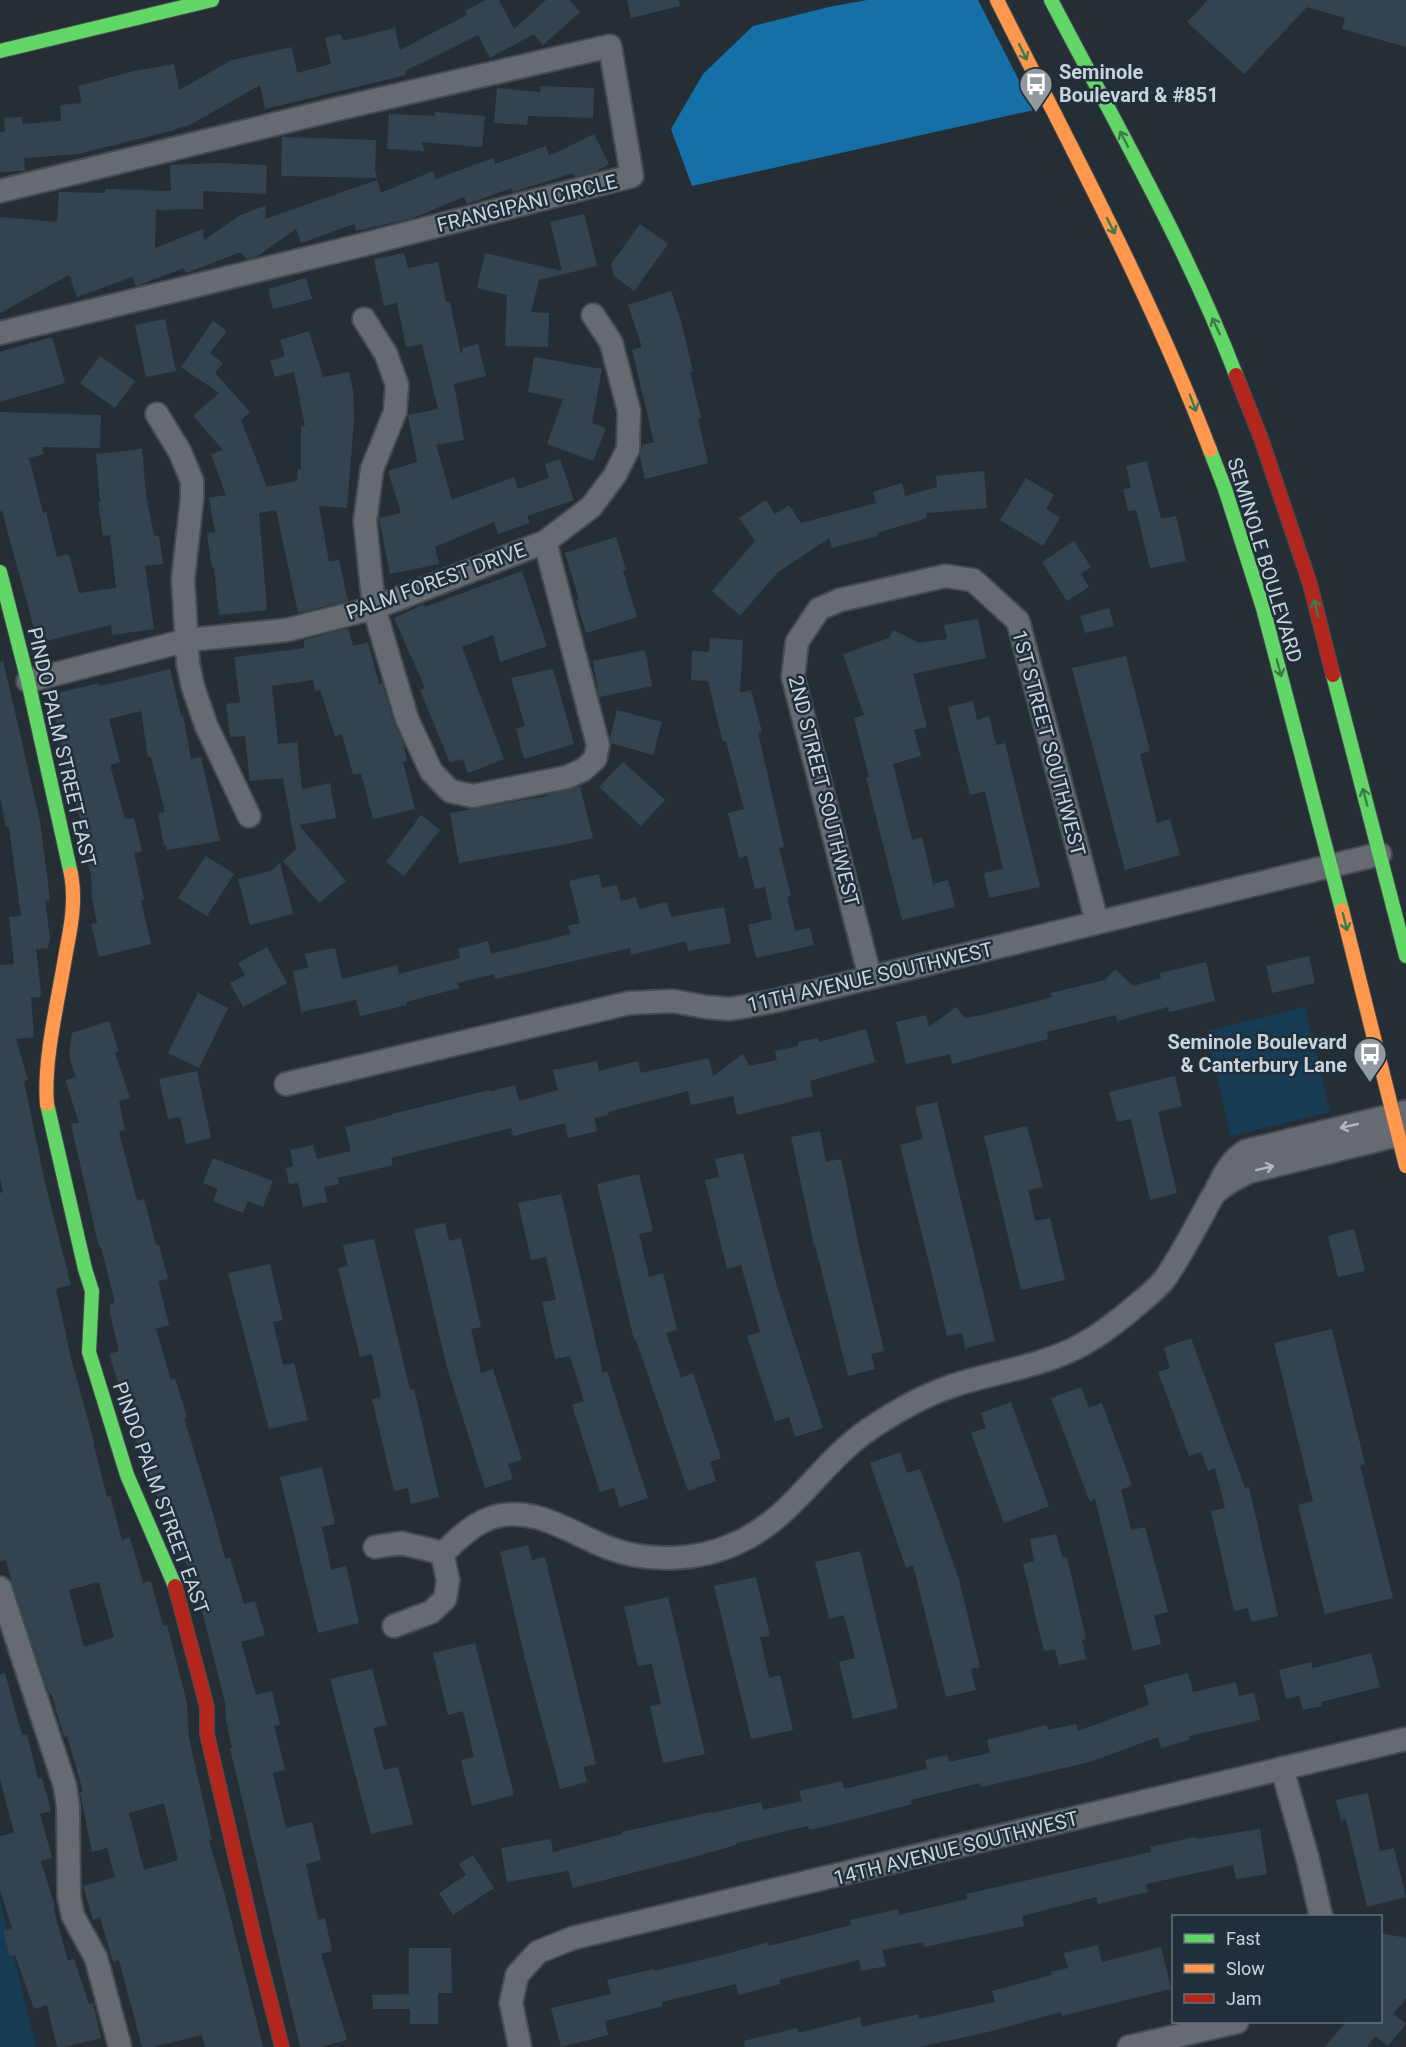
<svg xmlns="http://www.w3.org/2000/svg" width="1406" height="2047" viewBox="0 0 1406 2047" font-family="Roboto,sans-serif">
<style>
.green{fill:#163c56}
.water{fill:#1570a8}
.building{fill:#334450;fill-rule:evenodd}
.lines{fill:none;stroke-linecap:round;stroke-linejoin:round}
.street-casing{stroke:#444c51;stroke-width:26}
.fast-casing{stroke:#444c51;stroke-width:16}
.slow-casing{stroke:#444c51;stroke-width:16}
.jam-casing{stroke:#444c51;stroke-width:16}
.street{stroke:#656b70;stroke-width:22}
.fast{stroke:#63d668;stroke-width:14}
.slow{stroke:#ff974d;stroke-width:14}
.jam{stroke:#b3261e;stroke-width:14}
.oneway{stroke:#3e7a4f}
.oneway2{stroke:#b1b9c0}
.labels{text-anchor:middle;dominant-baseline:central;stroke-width:5;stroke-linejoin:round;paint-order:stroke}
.poi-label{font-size:20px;font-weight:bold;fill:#cad3db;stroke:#202f3b;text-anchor:start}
.street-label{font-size:20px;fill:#cad3db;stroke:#202f3b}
</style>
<rect width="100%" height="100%" fill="#262e35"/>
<g class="green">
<path d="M1305,1007L1330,1112L1231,1136L1206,1031Z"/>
<path d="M0,1902L36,2047H0Z"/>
</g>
<path class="water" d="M867,0H978L1034,110L692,186L671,129L703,74L753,26L829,7Z"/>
<g class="building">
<path d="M486,0H499L514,29L546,0H569L580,12L543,45L534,34L490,58L478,35L405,71L406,75L265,109L260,85L188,126L175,129V130L78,154L24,158L25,171L0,172V132H5L4,118L22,117V124L61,121L60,105L82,103L78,86L134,71L174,64L179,90L232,60L292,47L297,73L331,64L325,38L341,34L343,41L395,28L400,50L467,15L465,11Z"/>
<path d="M627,0H679L680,6L631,18Z"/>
<path d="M1208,0H1406V47L1342,29L1345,18L1307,7L1244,74L1187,22Z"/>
<path d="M541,86L594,88L593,118L528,116L527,125L494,123L497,88L540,92Z"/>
<path d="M435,112L485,116L482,147L421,142L425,151L387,149L389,114L435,116Z"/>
<path d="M594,134L609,164L595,172L575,177L573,173L513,192L512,188L467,204L464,197L410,219L356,231L354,224L301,243L296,229L256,257L246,259L241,252L186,273L184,268L136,286L132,277L77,297L69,275L0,313V217L57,222L59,192L105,193V189L171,191L170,165L218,163L267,165L266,194L203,191V209L156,210L155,248L203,229L204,240L239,216L266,205L265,219L377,180L381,193L433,171L436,179L493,158L495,164L546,146L549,156Z"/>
<path d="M282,137L376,140L375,169L377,178L281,176Z"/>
<path d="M584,214L597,266L539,280L531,312L549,313L548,347L505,346L507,295L477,288L485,253L562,271L550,222Z"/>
<path d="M640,224L668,244L634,291L614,276L611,264Z"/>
<path d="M404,253L408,268L438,262L446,302H450L461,355L463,348L478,344L486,376L454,384L464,440L436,445L452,500L514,477L518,489L549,478L545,464L560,459L574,500L527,516L530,523L498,534L494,522L435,547L439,564L390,574L379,518L401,513L388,471L417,462L408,415L438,409L422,344L406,347L397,303L384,306L374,259Z"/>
<path d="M306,278L312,299L273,309L268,289Z"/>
<path d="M671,291L680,318L693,371L690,372L701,418L698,419L708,463L645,479L640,456L642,445L654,442L632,350L642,347L628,305Z"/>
<path d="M165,319L176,371L146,377L135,325Z"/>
<path d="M213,321L227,331L210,353L223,363L215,373L250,412L241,420L267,487L297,481L298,469H301V426H305L294,372L275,377L270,361L285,356L280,340L309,331L323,377L349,372L353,390L354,419L347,508L319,506L329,562L339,560L348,601L298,613L276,510L259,513L267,610L219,615L214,567L212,568L207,533L215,532L209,498L226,495L211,454L223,450L193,416L219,393L181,367Z"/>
<path d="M52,337L65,383L0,402V352Z"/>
<path d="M100,356L135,381L115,408L80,383Z"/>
<path d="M534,357L602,369L592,423L606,428L593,461L547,444L563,399L528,392Z"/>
<path d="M0,412L101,415L100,448L42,447L44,454L29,458L43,513L46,512L57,557L69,554L79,593L116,588L110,535L103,536L98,502H100L96,454L142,449L146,495L154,536H159L163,564L145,566L154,629L112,635L111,625L38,643L2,511H0Z"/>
<path d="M1147,461L1161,519L1176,516L1186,561L1150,568L1136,510L1128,511L1123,489L1131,488L1126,466Z"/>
<path d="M984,471L987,508L926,513L927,518L877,533V536L832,548L829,538L777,573L740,616L712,591L755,541L739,518L766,500L775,514L789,505L801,523L876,503L873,492L902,483L905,496L937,487L936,476Z"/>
<path d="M1026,478L1054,495L1046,509L1060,518L1043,546L1000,520Z"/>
<path d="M616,537L626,570L623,571L637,617L586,633L576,600L579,599L565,553Z"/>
<path d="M1074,541L1091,567L1081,574L1089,587L1067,601L1042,562Z"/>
<path d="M522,571L547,646L500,662L493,635L462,647L504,759L468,773L463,759L450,763L420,690L425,688L394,618L424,604L425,607Z"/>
<path d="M1109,608L1114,626L1085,633L1080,616Z"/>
<path d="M978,619L986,658L913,674L927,727L914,730L921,756L893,764L912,840L922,837L933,884L948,880L955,907L902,920L866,777H869L854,718L864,715L843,654L889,638L893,630L919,643L947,639L944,625Z"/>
<path d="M348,628L353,646L368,642L379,684L382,683L394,723L403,742L407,761L403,762L415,809L373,819L361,773L353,775L342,734L335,736L320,690L315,691L313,680L272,686L278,744L297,742L302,789L330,783L336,818L299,825L346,881L319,903L283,861L296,849L283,778L250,781L245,736L230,737L226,704L240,702L234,657L304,648V640Z"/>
<path d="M710,638L743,640L740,693L751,690L762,732L758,733L784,847L779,848L791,896L787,897L795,931L810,928L814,945L756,958L748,925L772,919L765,887L755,889L747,856L739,858L728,813L744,809L726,741L723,742L708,681L691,680L692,651L709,652Z"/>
<path d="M645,650L652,686L599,697L593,661Z"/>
<path d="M1126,656L1150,751L1140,754L1157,823L1170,819L1180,855L1125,870L1072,668Z"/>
<path d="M3,660L40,821L50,900L45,901L50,938L48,948L36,949L41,993L40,997L31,998L34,1037L16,1039L28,1080L24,1081L44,1178L71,1285L56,1289L71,1358L94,1442H93L107,1497L110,1496L122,1540L130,1537L143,1583L151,1581L163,1626L167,1625L187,1703L189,1738L212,1840L209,1841L225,1895L263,2047H205L202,2035L153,2047H142L119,1960L113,1962L100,1917L93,1920L83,1886L115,1877L107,1848L92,1852L80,1792L83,1791L67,1736L64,1737L51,1693L49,1694L12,1583L6,1560L0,1561V1193L3,1192L0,1179V965L14,964L9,917L21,916L9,827H6L0,797V661ZM99,1582L114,1637L84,1647L69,1590ZM164,1803L178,1860L144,1870L129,1813Z"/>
<path d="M170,669L181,716L183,715L191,759L201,757L220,841L167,850L166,845L164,846L158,813L165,812L151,757H148L141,711L109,719L120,762L110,765L125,819L134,818L142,851L134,853L144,899L141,900L151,944L99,957L91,924L97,923L92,897L91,875L80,831L83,830L68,775L50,695L99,683L100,686Z"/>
<path d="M553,669L574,744L524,759L516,729L525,726L511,678Z"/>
<path d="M973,701L977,720L989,716L996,745L1005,743L1040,887L989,898L984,873L1003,869L985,791L970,795L948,707Z"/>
<path d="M617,710L662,722L653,755L611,743L610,737Z"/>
<path d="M623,762L665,800L641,826L599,787Z"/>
<path d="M580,787L593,838L562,845L459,863L450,813L547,796V795Z"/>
<path d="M421,815L440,830L404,876L386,862Z"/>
<path d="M206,856L234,874L207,916L178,898Z"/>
<path d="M280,863L293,914L250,925L238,879L271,871Z"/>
<path d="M599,874L602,888L617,885L621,901L636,897L639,909L667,902L671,917L724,907L731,943L688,951L686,941L631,955L630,948L495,979L494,974L457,983L459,988L406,1002L407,1005L360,1016L356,1000L301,1012L293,971L308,968L305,954L335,948L342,979L397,965L399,974L460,958L458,949L488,941L491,954L571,934L568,926L580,923L569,881Z"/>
<path d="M267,947L287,983L243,1007L230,983L245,975L238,963Z"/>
<path d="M1309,956L1315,983L1272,993L1266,966Z"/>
<path d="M1206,962L1215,1001L1169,1012L1168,1007L1117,1021L1116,1015L1047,1032L1048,1039L952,1064L950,1054L906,1064L896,1022L926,1015L929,1027L956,1007L965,1018L983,1015L1052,997L1051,993L1105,980L1115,969L1133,986L1161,978L1160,973Z"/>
<path d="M198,993L228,1008L199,1068L168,1053Z"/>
<path d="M109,1021L119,1052L115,1053L130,1098L119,1101L125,1130L119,1132L137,1201L144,1199L156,1245H159L168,1279L158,1281L169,1325L156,1329L171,1380L175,1378L187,1417L184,1418L214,1517L225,1559L230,1558L244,1604L255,1601L265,1635L241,1642L256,1695L272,1691L280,1725L274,1726L285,1770L273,1773L286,1828L312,1822L321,1860L306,1864L318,1920L325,1918L332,1951L321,1954L347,2040L321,2047H300L230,1748H232L226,1720L225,1702L196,1587L145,1468L109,1354L119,1351L110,1313V1304L115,1303L101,1247H99L71,1124L79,1123L66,1082L67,1080L76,1077L69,1056L72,1033Z"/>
<path d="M866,1029L875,1062L810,1081L813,1096L737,1115L733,1096L691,1105L688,1091L608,1112L609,1115L594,1118L597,1131L568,1138L565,1123L513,1136L511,1128L391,1158L393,1165L338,1178L339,1184L324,1187L327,1202L303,1207L298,1183L289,1184L286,1168L293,1166L290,1150L313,1145L317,1159L351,1151L345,1127L392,1115V1114L489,1090V1092L515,1085L519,1101L558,1090L553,1070L597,1061L599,1071L638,1061L641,1073L709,1058L713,1076L743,1054L749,1066L777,1060L775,1051L798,1046V1042L818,1038L819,1042Z"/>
<path d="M197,1071L211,1138L186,1144L180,1117L168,1119L159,1079Z"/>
<path d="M1175,1076L1182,1106L1158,1112L1177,1193L1150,1200L1131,1119L1117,1122L1109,1092Z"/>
<path d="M937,1102L995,1341L965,1348L962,1333L947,1336L900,1145L923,1139L915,1107Z"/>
<path d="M1027,1126L1043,1187L1028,1190L1035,1221L1050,1218L1065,1280L1021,1290L984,1136Z"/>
<path d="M820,1131L826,1162L841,1159L860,1251L884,1351L871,1354L875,1369L848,1376L815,1245H814L791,1137Z"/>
<path d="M743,1153L777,1287L823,1428L795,1437L789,1417L775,1422L747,1336L760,1332L741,1265L727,1269L705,1180L719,1177L715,1159Z"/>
<path d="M213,1158L273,1181L263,1207L248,1201L243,1213L213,1201L218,1189L203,1183Z"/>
<path d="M639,1174L653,1231L639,1234L649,1277L663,1273L677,1330L666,1333L681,1378L693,1373L721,1458L710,1462L716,1481L688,1491L636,1340H634L597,1184Z"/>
<path d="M561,1194L603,1373L607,1371L648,1498L620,1507L614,1488L600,1492L572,1405L584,1401L570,1356L555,1359L542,1302L556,1300L546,1257L531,1260L518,1203Z"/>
<path d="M445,1223L449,1241L461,1238L481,1327L471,1329L481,1373L493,1369L522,1460L508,1464L513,1479L485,1488L447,1367L414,1229Z"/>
<path d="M1354,1229L1365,1271L1338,1277L1328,1236Z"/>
<path d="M374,1239L410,1390L414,1389L439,1497L411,1504L408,1488L394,1491L372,1399L381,1397L372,1354L360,1357L338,1268L348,1266L343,1245Z"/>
<path d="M270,1264L283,1320L273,1322L283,1365L294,1363L308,1420L269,1429L228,1273Z"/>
<path d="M1332,1329L1365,1464L1360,1465L1393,1598L1325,1614L1298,1505L1313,1501L1274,1343Z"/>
<path d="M1191,1338L1245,1488L1249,1487L1278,1616L1251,1622L1248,1608L1234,1611L1211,1511L1225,1508L1215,1468L1208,1471L1201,1452L1189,1456L1158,1372L1170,1368L1164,1348Z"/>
<path d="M1081,1387L1089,1408L1102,1403L1132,1485L1121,1490L1131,1530L1145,1527L1168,1612L1154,1615L1161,1644L1133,1651L1095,1499L1090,1502L1051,1398Z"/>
<path d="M1011,1402L1049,1506L1004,1523L971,1433L986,1428L981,1413Z"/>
<path d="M900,1452L907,1473L920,1469L959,1579L980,1667L971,1669L976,1690L946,1697L913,1565L906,1568L870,1463Z"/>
<path d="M322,1467L335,1524L322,1527L331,1570L346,1566L359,1623L318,1633L280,1477Z"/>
<path d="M1056,1534L1062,1557H1067L1086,1639L1082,1640L1086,1659L1059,1665L1055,1649L1044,1651L1023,1564L1034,1561L1030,1539Z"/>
<path d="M528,1545L532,1560L545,1557L596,1764L583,1767L587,1782L560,1789L525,1659L500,1552Z"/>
<path d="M860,1551L898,1708L853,1719L839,1662L855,1658L844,1615L829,1619L815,1562Z"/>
<path d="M756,1577L770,1636L760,1637L769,1678L780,1675L793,1730L751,1739L714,1586Z"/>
<path d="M668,1597L705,1754L663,1763L650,1706L661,1704L652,1664L638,1666L624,1607Z"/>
<path d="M475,1643L514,1795L472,1806L461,1760L474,1757L463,1711L448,1715L433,1653Z"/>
<path d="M1371,1653L1380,1687L1321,1702L1322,1706L1303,1710L1299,1696L1286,1699L1279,1670L1311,1662L1313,1668Z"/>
<path d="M372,1669L387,1725L373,1728L384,1770L398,1767L413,1824L371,1834L330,1679Z"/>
<path d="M5,1673L22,1735L27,1734L38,1779L42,1778L51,1811L40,1814L52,1858L41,1861L55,1907H53L68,1961L74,1959L89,2004L93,2003L101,2038L64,2047H57L47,2005L34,2009L15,1955L10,1956L3,1931L12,1928L0,1890V1836L14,1833L0,1778V1674Z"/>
<path d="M1188,1673L1193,1692L1236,1682L1239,1696L1254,1693L1260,1720L1189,1736L1190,1740L1161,1748L1158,1737L1090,1762L981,1787L980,1783L911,1800L912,1804L851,1820L809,1830L808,1826L736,1843V1845L679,1861L573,1888L568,1871L507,1882L501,1848L551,1839L553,1852L622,1834V1832L711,1812V1813L761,1802L763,1810L802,1801L799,1791L842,1781L844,1789L927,1769L925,1760L947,1755L949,1762L990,1753L987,1740L1047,1725L1048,1730L1076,1724L1078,1731L1149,1705L1144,1685Z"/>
<path d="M1368,1793L1380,1851L1394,1848L1406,1897L1367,1907L1346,1819L1341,1820L1336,1800Z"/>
<path d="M1260,1829L1267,1874L1236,1879L1233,1865L1146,1884L1148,1892L1098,1904L1096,1897L1022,1916L1024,1926L924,1947L923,1942L882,1950L886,1966L861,1971L859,1960L779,1980L780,1984L739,1995L736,1984L662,2002L663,2006L605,2021L608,2035L561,2047L551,2008L611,1994L607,1980L653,1969L654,1971L730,1953L768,1942L769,1946L851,1925L850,1920L898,1909L899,1915L967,1899L966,1894L1151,1852L1150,1847L1195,1837L1196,1839Z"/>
<path d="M473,1855L494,1888L453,1915L439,1893L466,1875L459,1864Z"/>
<path d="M1380,1933L1406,1938V1998L1393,2014L1406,2024L1388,2046L1375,2036L1367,2047H1325L1346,2022H1380Z"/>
<path d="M1098,1945L1102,1962L1161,1947L1171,1989L1062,2016L1061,2012L988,2032L919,2047H745L744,2041L797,2028L799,2033L860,2017L862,2027L918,2014L919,2019L995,2002L992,1991L1052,1975L1051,1972L1068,1968L1064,1953Z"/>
<path d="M409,1948H451L452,1993H438V2024H410V2009H373L372,1995L409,1994Z"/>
</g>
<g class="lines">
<defs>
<g id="street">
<path d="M0,191L337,109L610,46L632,176L358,246L0,333"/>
<path d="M364,319L386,354L397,385L395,412L372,469L365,521L374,608L407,719L431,771L450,791L473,796L567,777L583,770L595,759L598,745L545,542"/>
<path d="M157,414L180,452L192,481V499L183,579L188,664L193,687L206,725L249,816"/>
<path d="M28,681L188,640L287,630L374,608L545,542L591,507L615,475L628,449L629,411L611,342L593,315"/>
<path d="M870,977L793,677L797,642L819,609L840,600L945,576L973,580L1018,621L1097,922"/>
<path d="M286,1084L629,1003L673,1001L706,1007L730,1009L770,1002L1380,854"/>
<path d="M1217,1188C1225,1173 1231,1160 1246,1151L1406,1112"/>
<path d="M375,1547L401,1543L443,1553C458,1539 473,1523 494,1517C535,1505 572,1534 609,1548C649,1563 698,1561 737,1543C793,1518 819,1464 868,1430C893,1413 921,1397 949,1387C983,1375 1019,1370 1052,1358C1082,1348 1107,1330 1131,1310C1142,1300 1158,1289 1166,1277C1180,1257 1191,1235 1203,1214C1207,1207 1210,1199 1215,1193C1225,1184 1236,1178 1248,1172L1406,1133"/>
<path d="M0,1588L65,1786L68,1806L69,1897L73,1916L96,1958L120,2047"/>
<path d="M394,1626L431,1612L445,1599L448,1580L442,1553"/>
<path d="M1282,1768L1308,1860L1321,1916"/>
<path d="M520,2047L511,2003L517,1975L538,1952L573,1938L1406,1739"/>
<path d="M1129,2047L1237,2022"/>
</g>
<g id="fast">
<path d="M1051,0C1115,123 1186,245 1236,375"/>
<path d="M0,51L212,0"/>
<path d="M1210,450L1225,489L1263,608L1342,910"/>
<path d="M0,572L28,681L71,874"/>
<path d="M1333,675L1406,956"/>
<path d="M47,1104L85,1269L92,1291L89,1352L127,1475L175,1586"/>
</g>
<g id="slow">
<path d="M997,0C1071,148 1151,295 1210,450"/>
<path d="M1342,910L1406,1166"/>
<path d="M47,1104C43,1060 59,997 66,952C71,927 76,900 71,874"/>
</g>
<g id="jam">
<path d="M1236,375L1262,441L1310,584L1333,675"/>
<path d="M175,1586L207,1707V1734L255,1941L282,2047"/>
</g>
</defs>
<use href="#street" class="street-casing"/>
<use href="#fast" class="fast-casing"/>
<use href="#slow" class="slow-casing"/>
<use href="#jam" class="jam-casing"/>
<use href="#street" class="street"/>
<use href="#fast" class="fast"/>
<use href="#slow" class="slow"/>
<use href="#jam" class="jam"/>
</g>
<defs><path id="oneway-shaft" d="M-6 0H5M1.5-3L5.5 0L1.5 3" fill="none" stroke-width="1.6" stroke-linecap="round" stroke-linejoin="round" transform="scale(1.5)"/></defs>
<g class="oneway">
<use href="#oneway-shaft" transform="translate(1023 52) rotate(64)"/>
<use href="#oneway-shaft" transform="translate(1124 139) rotate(-117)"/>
<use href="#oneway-shaft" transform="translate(1111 226) rotate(63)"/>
<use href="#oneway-shaft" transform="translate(1216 326) rotate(-115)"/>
<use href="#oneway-shaft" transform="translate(1193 403) rotate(69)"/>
<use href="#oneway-shaft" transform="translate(1316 608) rotate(-105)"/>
<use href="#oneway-shaft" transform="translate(1279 668) rotate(75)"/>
<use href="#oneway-shaft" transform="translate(1365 797) rotate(-105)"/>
<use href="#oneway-shaft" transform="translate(1345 922) rotate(76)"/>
</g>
<g class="oneway2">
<use href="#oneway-shaft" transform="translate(1349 1126) rotate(167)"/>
<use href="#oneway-shaft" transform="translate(1265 1168) rotate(-14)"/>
</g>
<defs>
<symbol id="bus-pin" viewBox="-11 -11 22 30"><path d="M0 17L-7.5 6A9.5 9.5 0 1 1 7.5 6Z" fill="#9199a1" stroke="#202f3b"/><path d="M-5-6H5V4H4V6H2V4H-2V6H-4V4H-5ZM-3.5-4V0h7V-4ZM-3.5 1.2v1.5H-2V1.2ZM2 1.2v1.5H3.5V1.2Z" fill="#fff"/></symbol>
</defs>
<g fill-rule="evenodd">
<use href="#bus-pin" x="1017" y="65" width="38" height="52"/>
<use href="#bus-pin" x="1351" y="1035" width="38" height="52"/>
</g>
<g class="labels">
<g class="poi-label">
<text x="1059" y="72">Seminole<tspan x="1059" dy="23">Boulevard &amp; #851</tspan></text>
<text x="1347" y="1042" text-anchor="end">Seminole Boulevard<tspan x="1347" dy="23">&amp; Canterbury Lane</tspan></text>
</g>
<g class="street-label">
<text transform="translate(527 203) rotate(-14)">FRANGIPANI CIRCLE</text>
<text transform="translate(1265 560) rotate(73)">SEMINOLE BOULEVARD</text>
<text transform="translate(436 581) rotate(-20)">PALM FOREST DRIVE</text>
<text transform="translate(1049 743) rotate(75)">1ST STREET SOUTHWEST</text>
<text transform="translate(62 747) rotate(77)">PINDO PALM STREET EAST</text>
<text transform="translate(824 791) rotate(76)">2ND STREET SOUTHWEST</text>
<text transform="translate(870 977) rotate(-13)">11TH AVENUE SOUTHWEST</text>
<text transform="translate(161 1498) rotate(70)">PINDO PALM STREET EAST</text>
<text transform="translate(956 1848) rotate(-14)">14TH AVENUE SOUTHWEST</text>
</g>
</g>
<rect x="1172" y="1915" width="210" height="108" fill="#202f3b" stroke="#64717b" stroke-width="1.5"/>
<rect x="1184" y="1934" width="30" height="9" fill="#63d668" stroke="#64717b" stroke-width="1.5"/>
<text x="1226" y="1945" font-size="18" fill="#cad3db">Fast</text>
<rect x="1184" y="1964" width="30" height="9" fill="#ff974d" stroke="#64717b" stroke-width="1.5"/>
<text x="1226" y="1975" font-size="18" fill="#cad3db">Slow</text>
<rect x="1184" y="1994" width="30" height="9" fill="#b3261e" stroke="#64717b" stroke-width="1.5"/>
<text x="1226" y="2005" font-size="18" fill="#cad3db">Jam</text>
</svg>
